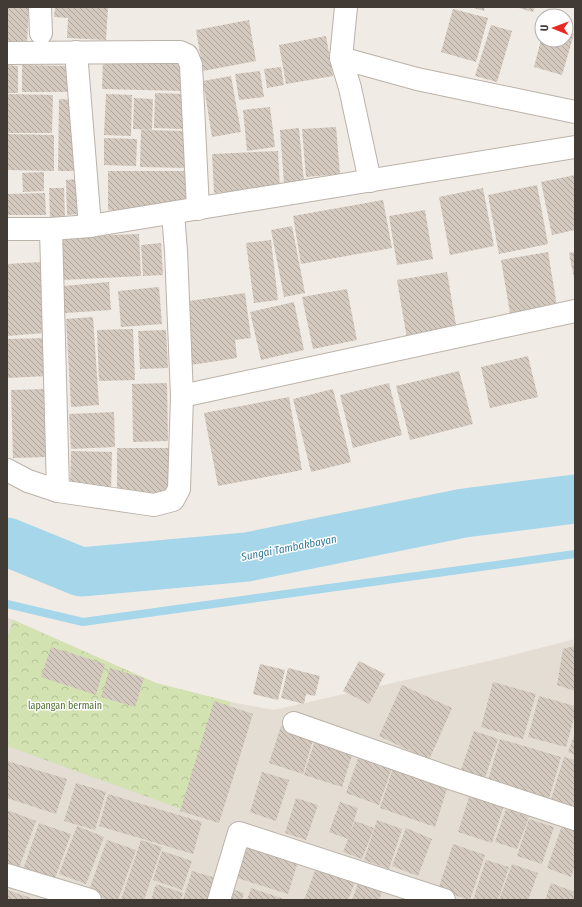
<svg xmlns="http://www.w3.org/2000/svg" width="582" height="907" viewBox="0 0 582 907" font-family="'Fira Sans Condensed',sans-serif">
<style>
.residential{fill:#e4ddd3}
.park{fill:url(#park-crowns)}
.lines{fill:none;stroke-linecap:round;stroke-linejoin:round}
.stream{stroke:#a5d6ea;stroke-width:8}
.river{stroke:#a5d6ea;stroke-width:49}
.building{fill:url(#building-back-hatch)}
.street-casing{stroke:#bbb2a8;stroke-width:24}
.street{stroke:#fff;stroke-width:22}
.labels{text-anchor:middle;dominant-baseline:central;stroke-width:3;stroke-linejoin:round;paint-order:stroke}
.park-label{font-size:10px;fill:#4e6f2d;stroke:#fff}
.water-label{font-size:11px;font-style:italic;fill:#337996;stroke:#fff}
</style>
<defs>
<pattern id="park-crowns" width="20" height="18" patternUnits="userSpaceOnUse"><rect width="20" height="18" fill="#d2e2b0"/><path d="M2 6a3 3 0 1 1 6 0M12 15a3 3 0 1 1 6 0" fill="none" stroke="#b6c398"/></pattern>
<pattern id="building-back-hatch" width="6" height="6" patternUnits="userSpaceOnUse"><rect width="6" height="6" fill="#d4c9be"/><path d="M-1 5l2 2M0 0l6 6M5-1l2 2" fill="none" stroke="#aea49b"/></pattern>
</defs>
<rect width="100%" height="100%" fill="#f1ebe5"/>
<path class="residential" d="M7,617L156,683L231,702L274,710L493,660L575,639V900H7Z"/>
<path class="park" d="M13,620L156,683L231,702L192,813L7,746V639Z"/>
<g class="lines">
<path class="stream" d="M7,604L83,622L575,554"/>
<path class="river" d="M7,542L81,572L247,557L464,513L575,499"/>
</g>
<g class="building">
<path d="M7,7H29L27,42L7,41Z"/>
<path d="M55,7H108L106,40L67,38L68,18L54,17Z"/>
<path d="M470,7H485L484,11Z"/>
<path d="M515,7H535L533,12Z"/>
<path d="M453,9L488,18L476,62L441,52Z"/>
<path d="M249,20L256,61L203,71L196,30Z"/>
<path d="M491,25L512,31L497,82L475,76Z"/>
<path d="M566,32L574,34L562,75L534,67L541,40H566Z"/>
<path d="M326,36L333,76L286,84L279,45Z"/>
<path d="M103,57L184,59L183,91L102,89Z"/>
<path d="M7,65L18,66V93H7Z"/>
<path d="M22,65L70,66V92H22Z"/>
<path d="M281,67L284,85L267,88L264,69Z"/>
<path d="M260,71L264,97L239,100L235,74Z"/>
<path d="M231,76L241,132L212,137L203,81Z"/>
<path d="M155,93L183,94L182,129L154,128Z"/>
<path d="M7,94L53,95L52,133H7Z"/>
<path d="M106,94L132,95L131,136L104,135Z"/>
<path d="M134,98L153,99L152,130L133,129Z"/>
<path d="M59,99L75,100V171H58Z"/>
<path d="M270,107L275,147L247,151L243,110Z"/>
<path d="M336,127L340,174L306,177L302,129Z"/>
<path d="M299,128L304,182L284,183L280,130Z"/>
<path d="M141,130L187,131L186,168L140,167Z"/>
<path d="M7,134L54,135V171L7,170Z"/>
<path d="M104,138L137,139L136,166L104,165Z"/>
<path d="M278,151L280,189L214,193L212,154Z"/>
<rect x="108" y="171" width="78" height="39"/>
<path d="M44,172V191L23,192L22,173Z"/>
<path d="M575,175V230L552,235L541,182Z"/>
<path d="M78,179L79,214L67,215L66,180Z"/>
<path d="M537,185L548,244L499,254L488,195Z"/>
<path d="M49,188H64L65,218H50Z"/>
<path d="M483,188L494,246L450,255L439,197Z"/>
<path d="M45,193L46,215H7V194Z"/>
<path d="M383,200L392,248L301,264L293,216Z"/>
<path d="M425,210L433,259L397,265L389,216Z"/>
<path d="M292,226L305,293L284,297L271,230Z"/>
<path d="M139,234L141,276L63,280L61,237Z"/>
<path d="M271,240L278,300L254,303L246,243Z"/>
<path d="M161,243L163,275L143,276L141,245Z"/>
<path d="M548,252L558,312L511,319L501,260Z"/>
<path d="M575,252V278H574L569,253Z"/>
<path d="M41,262L45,333L7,336V264Z"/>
<path d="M447,272L457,331L407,339L397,280Z"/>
<path d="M109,282L111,310L65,313L63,286Z"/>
<path d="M159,287L162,324L121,327L118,291Z"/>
<path d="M347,289L357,340L313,349L302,297Z"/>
<path d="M245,293L251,338L235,340L237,358L191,365L182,302Z"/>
<path d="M294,302L304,350L261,360L250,312Z"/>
<path d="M93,317L99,405L71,407L66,319Z"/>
<path d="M133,329L135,380L99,381L97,330Z"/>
<path d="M166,330L168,368L140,369L138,331Z"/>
<path d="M46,338L47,376L7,378V339Z"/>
<path d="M528,356L538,397L490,408L481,367Z"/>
<path d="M459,371L473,424L410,440L396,386Z"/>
<path d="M167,383L168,441L133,442L132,384Z"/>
<path d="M389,383L402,435L353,448L340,395Z"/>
<path d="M44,389L47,457L13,458L11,390Z"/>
<path d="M333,389L351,462L311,472L293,399Z"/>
<path d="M289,397L302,470L218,486L204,413Z"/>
<path d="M114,412L115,447L71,449L69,414Z"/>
<path d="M117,448H171L172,494H117Z"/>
<path d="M71,451L112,452L111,491L70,489Z"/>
<path d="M575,646V691L557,685L563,649Z"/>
<path d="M51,647L105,664L96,695L41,677Z"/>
<path d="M359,661L385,674L369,704L343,691Z"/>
<path d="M260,664L285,670L278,700L253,694Z"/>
<path d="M110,668L144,678L135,707L101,697Z"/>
<path d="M288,668L320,676L315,696L306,694L304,704L281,698Z"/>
<path d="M493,682L536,694L523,739L481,727Z"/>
<path d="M402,685L452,708L429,760L379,736Z"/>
<path d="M539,696L575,706V714L566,747L528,737Z"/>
<path d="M214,701L253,714L219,823L180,811Z"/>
<path d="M281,726L314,736L303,774L269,763Z"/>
<path d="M474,731L498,739L483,784L459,776Z"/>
<path d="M575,733V755L568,752Z"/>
<path d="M316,737L354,749L342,787L304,775Z"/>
<path d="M500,739L561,757L548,802L487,784Z"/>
<path d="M360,753L393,765L379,805L346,793Z"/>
<path d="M564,757L575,760V814L549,806Z"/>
<path d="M7,761L67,779L56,814L7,798Z"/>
<path d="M393,768L448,786L435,827L380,808Z"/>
<path d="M262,772L289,780L276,821L250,812Z"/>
<path d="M76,783L106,792L95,830L64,821Z"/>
<path d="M471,791L505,802L492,843L458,832Z"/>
<path d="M108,794L202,822L193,854L99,826Z"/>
<path d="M296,798L318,805L306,840L285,833Z"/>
<path d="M340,802L358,808L350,833L355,821L374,828L362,859L343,852L348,839L329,832Z"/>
<path d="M506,809L529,817L517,849L495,842Z"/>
<path d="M7,810L36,821L17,873L7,869Z"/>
<path d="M529,819L554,827L542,864L517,856Z"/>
<path d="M377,820L402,829L389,869L364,860Z"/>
<path d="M39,823L71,834L54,881L23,870Z"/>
<path d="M563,823L575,827V865L571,877L547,868Z"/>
<path d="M77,826L104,837L86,884L59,874Z"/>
<path d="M406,828L432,839L418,876L392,866Z"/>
<path d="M107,840L136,850L118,900H108L88,893Z"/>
<path d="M141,840L162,847L144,900H121Z"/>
<path d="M248,843L299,858L288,894L237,878Z"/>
<path d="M453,844L485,855L470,900L438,890Z"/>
<path d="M162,851L192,861L182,890L153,880Z"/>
<path d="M486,860L509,867L498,900H473Z"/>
<path d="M318,863L357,877L348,900H304Z"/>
<path d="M512,864L538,873L528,900H499Z"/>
<path d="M192,871L216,878L209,900H183Z"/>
<path d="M360,878L384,887L379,900H352Z"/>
<path d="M551,883L575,892V900H545Z"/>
<path d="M156,884L183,893L181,900H151Z"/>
<path d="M226,887L244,893L242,900H221Z"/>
<path d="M251,888L284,899V900H247Z"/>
<path d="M7,890L31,898L30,900H7Z"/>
</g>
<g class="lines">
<defs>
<g id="street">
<path d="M40,7L41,33"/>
<path d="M346,7L341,58L350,88L370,181"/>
<path d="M76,52L90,226"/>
<path d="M7,53L164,52H180L187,55L191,65L198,209"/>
<path d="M341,58L417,79L575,112"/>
<path d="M7,229H51L90,226L575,147"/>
<path d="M182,396L575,311"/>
<path d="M7,470L28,481L58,491L51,229"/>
<path d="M58,491L154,505L173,500L179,489L182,396L176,251L173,213"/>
<path d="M294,723L450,778L575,819"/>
<path d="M7,875L90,900"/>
<path d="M219,900L239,833L444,900"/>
</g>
</defs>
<use href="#street" class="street-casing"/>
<use href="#street" class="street"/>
</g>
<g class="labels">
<g class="park-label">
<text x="65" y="706">lapangan bermain</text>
</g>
<g class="water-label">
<text transform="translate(289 548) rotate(-11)">Sungai Tambakbayan</text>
</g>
</g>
<rect width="582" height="907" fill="none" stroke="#423b35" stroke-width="16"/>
<g transform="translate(554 28) rotate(271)"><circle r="19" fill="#ffffff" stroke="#b3b1ae"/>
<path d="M0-3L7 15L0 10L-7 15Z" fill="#e92823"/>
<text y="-6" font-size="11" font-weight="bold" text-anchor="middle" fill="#423b35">U</text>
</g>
</svg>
